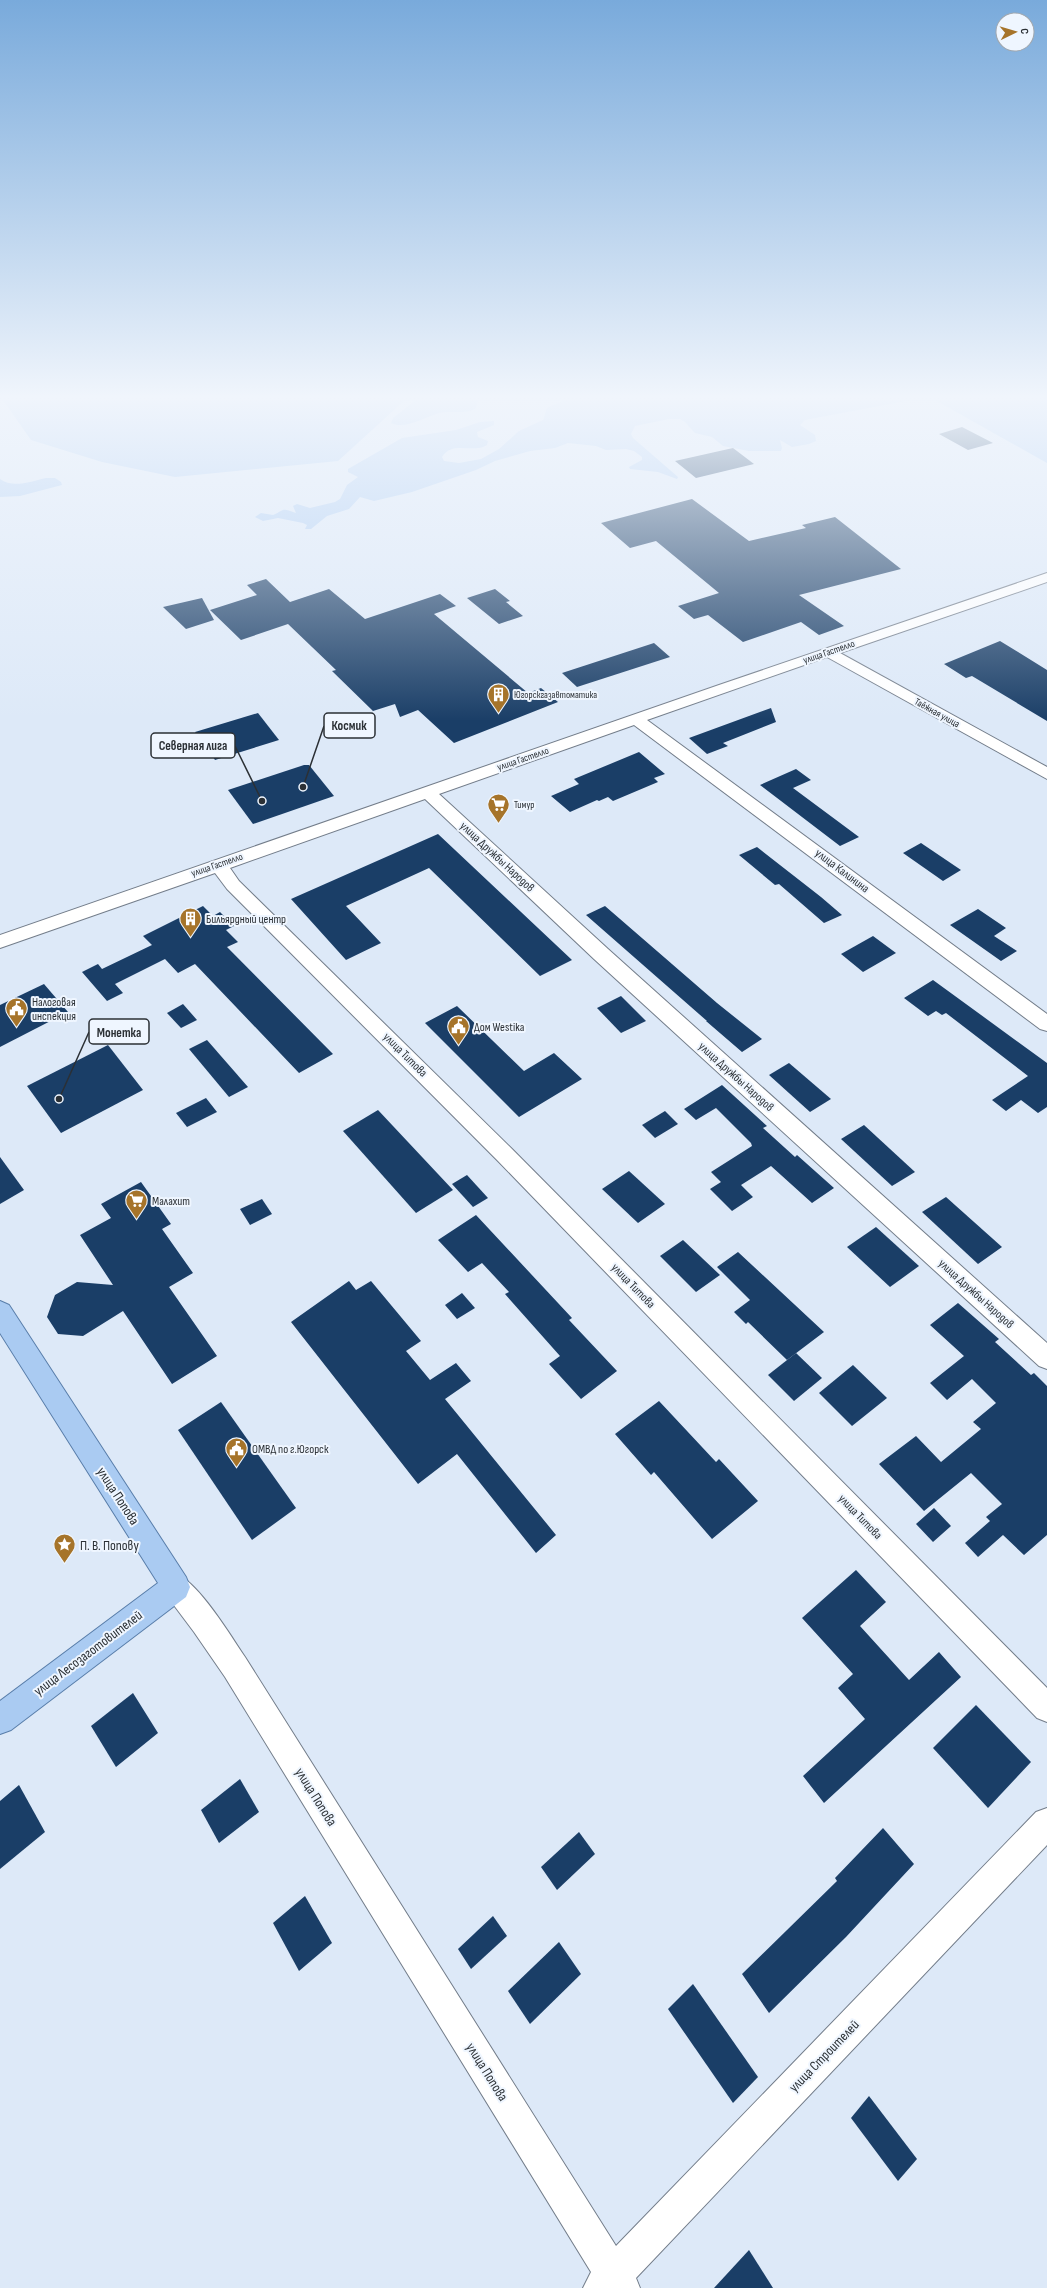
<svg xmlns="http://www.w3.org/2000/svg" width="1047" height="2288" viewBox="0 0 1047 2288" font-family="'Sofia Sans Condensed',sans-serif">
<style>
.green{fill:#afcef3}
.building{fill:#1a3e67}
.lines{fill:none;stroke-linecap:round;stroke-linejoin:round}
.minor-casing{stroke:#737d8a;stroke-width:2}
.major-casing{stroke:#597eaa;stroke-width:2}
.minor{fill:#fff;fill-rule:evenodd}
.major{fill:#aacbf2;fill-rule:evenodd}
.labels{text-anchor:middle;dominant-baseline:central;stroke-width:4;stroke-linejoin:round;paint-order:stroke}
.far-street-label{font-size:10px;fill:#2b3035;stroke:#eff6ff}
.far-poi-label{font-size:10px;fill:#2b3035;stroke:#eff6ff;text-anchor:start}
.street-label{font-size:12px;fill:#2b3035;stroke:#eff6ff}
.poi-label{font-size:12px;fill:#2b3035;stroke:#eff6ff;text-anchor:start}
.near-street-label{font-size:14px;fill:#2b3035;stroke:#eff6ff}
.near-poi-label{font-size:14px;fill:#2b3035;stroke:#eff6ff;text-anchor:start}
.leader{fill:none;stroke:#2b3035;stroke-width:1.5}
.callout-dot{fill:#2b3035;stroke:#eff6ff;stroke-width:1.5}
.callout{fill:#eff6ff;stroke:#2b3035;stroke-width:1.5}
.callout-label{font-size:13px;text-anchor:middle;font-weight:bold;fill:#2b3035}
</style>
<rect width="100%" height="100%" fill="#dde9f8"/>
<g class="green">
<path d="M3,400H405L338,461L175,477L102,462L31,440Z"/>
<path d="M416,400H478L476,408C468,415 451,410 439,413C425,417 405,430 391,423L393,418Z"/>
<path d="M565,400H911L805,420L800,425L815,435L816,441L809,444L792,447L780,440L782,448L781,451H749L723,446L712,437L695,433L685,422L680,419H669L635,426L631,434L633,438L678,477L677,479L658,472L630,469L629,467L642,460V457L634,451L626,449L606,450L596,446L568,443L555,448L530,451L495,461L476,470L412,492L374,501L360,497L349,509L327,516L311,529H305L307,525L303,523L278,518L263,521L255,517L261,513L273,515C285,510 280,507 296,513L293,506L297,504L310,508L335,502L340,499L347,485L358,477L348,472V469L402,438L456,430L480,422L494,421V425L477,432L478,437L488,441L487,445C473,454 452,440 442,457L444,461L459,463L481,459L499,449L519,431L543,420L547,408Z"/>
<path d="M935,400H1047V463Z"/>
<path d="M46,478H55L61,482L62,485L20,496L0,497V479C13,489 32,481 46,478Z"/>
</g>
<g class="building">
<path d="M962,427L993,443L968,450L939,434Z"/>
<path d="M733,448L754,464L696,478L675,461Z"/>
<path d="M692,499L749,541L806,528L802,525L835,517L901,569L799,595L844,626L819,635L801,622L743,642L708,615L694,619L678,606L719,593L656,541L630,548L601,523Z"/>
<path d="M266,579L290,602L329,589L365,619L440,594L456,606L434,614L528,693L541,688L558,702L454,743L418,710L400,717L395,704L373,711L332,671L336,670L288,624L241,640L210,610L257,595L247,585Z"/>
<path d="M495,589L510,601L506,602L523,616L499,624L467,598Z"/>
<path d="M202,598L214,620L186,629L163,607Z"/>
<path d="M1000,641L1047,670V721L972,676L966,678L944,664Z"/>
<path d="M654,643L670,657L577,687L562,673Z"/>
<path d="M771,708L776,722L723,743L728,746L707,754L689,738Z"/>
<path d="M258,713L279,740L215,760L195,732Z"/>
<path d="M639,752L665,774L654,778L658,782L613,801L608,797L599,801L597,800L570,812L551,796L579,784L574,779Z"/>
<path d="M304,765H309L334,796L253,824L228,790Z"/>
<path d="M796,769L811,780L793,788L859,837L840,846L760,785Z"/>
<path d="M438,834L572,960L540,976L429,868L346,906L381,943L346,960L291,899Z"/>
<path d="M921,843L961,870L943,881L903,853Z"/>
<path d="M757,847L821,897L842,915L824,923L779,884L775,885L739,855Z"/>
<path d="M203,906L213,916L220,912L234,926L226,930L238,942L227,947L333,1054L299,1073L195,964L178,973L165,959L115,984L123,993L107,1001L82,972L98,964L102,969L152,945L143,936Z"/>
<path d="M605,906L717,1003L762,1039L742,1052L706,1021H707L586,915Z"/>
<path d="M978,909L1006,928L994,936L1017,951L1001,961L950,925Z"/>
<path d="M873,936L896,953L863,972L841,954Z"/>
<path d="M933,980L1047,1063V1107L1038,1113L1021,1100L1006,1111L992,1100L1028,1076L946,1013L942,1015L936,1011L928,1016L904,998Z"/>
<path d="M44,984L68,1012L0,1047V1005Z"/>
<path d="M621,996L646,1021L621,1033L597,1008Z"/>
<path d="M183,1004L197,1020L181,1028L167,1013Z"/>
<path d="M457,1006L524,1071L554,1053L582,1079L519,1117L425,1023Z"/>
<path d="M207,1040L248,1087L229,1097L189,1049Z"/>
<path d="M108,1045L143,1090L61,1133L27,1086Z"/>
<path d="M789,1063L831,1099L810,1112L769,1075Z"/>
<path d="M722,1085L767,1126L763,1128L795,1157L797,1155L834,1188L812,1203L771,1166L741,1185L753,1197L732,1211L710,1189L721,1182L711,1172L752,1146L751,1143L716,1108L696,1120L684,1109Z"/>
<path d="M206,1098L217,1112L187,1127L176,1113Z"/>
<path d="M378,1110L453,1190L416,1213L343,1131Z"/>
<path d="M665,1111L678,1124L655,1138L642,1125Z"/>
<path d="M864,1125L915,1172L892,1186L841,1139Z"/>
<path d="M0,1157L24,1190L0,1204Z"/>
<path d="M629,1171L665,1204L638,1223L602,1189Z"/>
<path d="M467,1175L488,1198L473,1207L452,1184Z"/>
<path d="M141,1182L171,1224L162,1229L193,1273L169,1287L217,1356L172,1384L123,1311L83,1336L58,1334L47,1317L55,1295L77,1282L113,1285L80,1235L111,1218L101,1204Z"/>
<path d="M946,1197L1002,1247L978,1264L922,1212Z"/>
<path d="M262,1199L272,1214L250,1225L240,1209Z"/>
<path d="M476,1215L572,1318L569,1320L617,1371L581,1399L549,1364L560,1356L505,1294L509,1292L482,1263L468,1272L438,1240Z"/>
<path d="M876,1227L919,1266L890,1287L847,1247Z"/>
<path d="M683,1240L720,1275L696,1292L660,1256Z"/>
<path d="M738,1252L824,1332L787,1360L748,1322L746,1324L734,1312L750,1300L717,1267Z"/>
<path d="M349,1281L356,1290L371,1281L421,1341L406,1351L430,1380L456,1363L471,1381L445,1399L556,1535L536,1553L457,1454L418,1484L291,1322Z"/>
<path d="M462,1293L475,1308L457,1319L445,1305Z"/>
<path d="M958,1303L999,1339L995,1342L1031,1375L1034,1373L1047,1386V1535L1024,1555L1003,1535L978,1557L965,1543L990,1521L986,1517L1002,1504L971,1473L924,1511L879,1464L916,1436L941,1462L981,1429L973,1422L996,1403L972,1379L947,1400L930,1383L964,1356L930,1325Z"/>
<path d="M796,1353L822,1378L794,1401L768,1375Z"/>
<path d="M853,1365L887,1398L852,1426L819,1393Z"/>
<path d="M659,1401L716,1462L719,1459L758,1501L712,1539L654,1472L651,1475L615,1434Z"/>
<path d="M221,1402L296,1508L252,1540L178,1430Z"/>
<path d="M934,1508L951,1526L933,1542L916,1524Z"/>
<path d="M856,1570L886,1602L860,1626L909,1680L939,1652L961,1677L824,1803L803,1776L865,1719L838,1688L853,1674L802,1618Z"/>
<path d="M133,1693L158,1733L116,1767L91,1726Z"/>
<path d="M976,1705L1031,1762L988,1808L933,1748Z"/>
<path d="M240,1779L259,1812L219,1843L201,1810Z"/>
<path d="M19,1785L45,1832L0,1869V1801Z"/>
<path d="M883,1828L914,1864L846,1937L769,2013L742,1974L837,1881L835,1878Z"/>
<path d="M579,1832L595,1854L557,1890L541,1867Z"/>
<path d="M305,1896L332,1943L299,1971L273,1923Z"/>
<path d="M493,1916L507,1936L471,1969L458,1949Z"/>
<path d="M559,1942L581,1974L530,2024L508,1991Z"/>
<path d="M693,1984L758,2077L733,2103L668,2009Z"/>
<path d="M869,2096L917,2159L898,2181L851,2118Z"/>
<path d="M749,2250L773,2288H714Z"/>
</g>
<g class="lines">
<defs>
<g id="minor">
<path d="M1047,573V582L840,653L1047,767V779L827,657L647,720L1047,1014V1031L1040,1029L634,725L439,794L608,949L1047,1343V1369L1039,1366L594,959L425,799L230,868L239,881L512,1149L1047,1688V1722L1037,1718L498,1161L227,889L215,873L0,948V935L719,685Z"/>
<path d="M176,1574C199,1583 230,1635 245,1657L616,2246L1036,1812L1047,1808V1845L636,2278L640,2288H583L591,2272L225,1677L194,1632L167,1596L163,1587L167,1578Z"/>
</g>
<path id="major" d="M0,1301L9,1305L186,1577L190,1587L186,1597L11,1730L0,1734V1701L158,1583L0,1333Z"/>
</defs>
<use href="#minor" class="minor-casing"/>
<use href="#major" class="major-casing"/>
<use href="#minor" class="minor"/>
<use href="#major" class="major"/>
</g>
<linearGradient id="sky" x2="0" y2="1"><stop stop-color="#79aadb"/><stop offset="0.55" stop-color="#f0f5fc"/><stop offset="1" stop-color="#f0f5fc" stop-opacity="0"/></linearGradient>
<rect width="1047" height="721" fill="url(#sky)"/>
<defs>
<symbol id="building-pin" viewBox="-11 -11 22 30"><path d="M0 17L-7.5 6A9.5 9.5 0 1 1 7.5 6Z" fill="#a6742a" stroke="#eff6ff"/><path d="M-4-6H4V6H1V3H-1V6H-4ZM-2.5-4.3h1.7v1.8h-1.7ZM.8-4.3h1.7v1.8H.8ZM-2.5-1h1.7V.8h-1.7ZM.8-1h1.7V.8H.8Z" fill="#fff"/></symbol>
<symbol id="supermarket-pin" viewBox="-11 -11 22 30"><path d="M0 17L-7.5 6A9.5 9.5 0 1 1 7.5 6Z" fill="#a6742a" stroke="#eff6ff"/><path d="M-6-5.5h2.5l.6 2H6L4.5 2H-2.5L-4.4-4H-6ZM-1.5 3.2a1.3 1.3 0 1 0 .1 0ZM3 3.2a1.3 1.3 0 1 0 .1 0Z" fill="#fff"/></symbol>
<symbol id="civic-pin" viewBox="-11 -11 22 30"><path d="M0 17L-7.5 6A9.5 9.5 0 1 1 7.5 6Z" fill="#a6742a" stroke="#eff6ff"/><path d="M-.6-6.5H3V-4.5H.6V-3L4-1V1h2V6H-6V1h2V-1L-.6-3ZM-1.2 2.5V6h2.4V2.5Z" fill="#fff"/></symbol>
<symbol id="sight-pin" viewBox="-11 -11 22 30"><path d="M0 17L-7.5 6A9.5 9.5 0 1 1 7.5 6Z" fill="#a6742a" stroke="#eff6ff"/><path d="M0-6L1.8-2.2L6-1.7L2.9 1.2L3.7 5.4L0 3.3L-3.7 5.4L-2.9 1.2L-6-1.7L-1.8-2.2Z" fill="#fff"/></symbol>
</defs>
<g fill-rule="evenodd">
<use href="#building-pin" x="486" y="682" width="25" height="34"/>
<use href="#supermarket-pin" x="486" y="792" width="25" height="34"/>
<use href="#building-pin" x="178" y="906" width="25" height="34"/>
<use href="#civic-pin" x="4" y="996" width="25" height="34"/>
<use href="#civic-pin" x="446" y="1014" width="25" height="34"/>
<use href="#supermarket-pin" x="124" y="1188" width="25" height="34"/>
<use href="#civic-pin" x="224" y="1436" width="25" height="34"/>
<use href="#sight-pin" x="52" y="1532" width="25" height="34"/>
</g>
<g class="labels">
<g class="far-street-label">
<text transform="translate(829 652) rotate(-19)">улица Гастелло</text>
<text transform="translate(937 713) rotate(29)">Таёжная улица</text>
<text transform="translate(523 759) rotate(-19)">улица Гастелло</text>
<text transform="translate(217 865) rotate(-19)">улица Гастелло</text>
</g>
<g class="far-poi-label">
<text x="514" y="695">Югорскгазавтоматика</text>
<text x="514" y="805">Тимур</text>
</g>
<g class="street-label">
<text transform="translate(497 857) rotate(43)">улица Дружбы Народов</text>
<text transform="translate(842 871) rotate(37)">улица Калинина</text>
<text transform="translate(405 1055) rotate(45)">улица Титова</text>
<text transform="translate(736 1077) rotate(42)">улица Дружбы Народов</text>
<text transform="translate(633 1286) rotate(46)">улица Титова</text>
<text transform="translate(976 1294) rotate(42)">улица Дружбы Народов</text>
<text transform="translate(860 1517) rotate(46)">улица Титова</text>
</g>
<g class="poi-label">
<text x="206" y="919">Бильярдный центр</text>
<text x="32" y="1002">Налоговая<tspan x="32" dy="14">инспекция</tspan></text>
<text x="474" y="1027">Дом Westika</text>
<text x="152" y="1201">Малахит</text>
<text x="252" y="1449">ОМВД по г.Югорск</text>
</g>
<g class="near-street-label">
<text transform="translate(118 1496) rotate(57)">улица Попова</text>
<text transform="translate(88 1653) rotate(-37)">улица Лесозаготовителей</text>
<text transform="translate(316 1797) rotate(58)">улица Попова</text>
<text transform="translate(824 2056) rotate(-46)">улица Строителей</text>
<text transform="translate(487 2072) rotate(58)">улица Попова</text>
</g>
<g class="near-poi-label">
<text x="80" y="1545">П. В. Попову</text>
</g>
</g>
<path class="leader" d="M303 787L324 726M262 801L235 746M59 1099L89 1032"/>
<g class="callout-dot">
<circle cx="303" cy="787" r="4"/>
<circle cx="262" cy="801" r="4"/>
<circle cx="59" cy="1099" r="4"/>
</g>
<g class="callout">
<rect x="324" y="713" width="51" height="25" rx="4"/>
<rect x="151" y="733" width="84" height="25" rx="4"/>
<rect x="89" y="1019" width="60" height="25" rx="4"/>
</g>
<g class="callout-label">
<text x="349" y="730">Космик</text>
<text x="193" y="750">Северная лига</text>
<text x="119" y="1037">Монетка</text>
</g>
<g transform="translate(1015 32) rotate(85)"><circle r="19" fill="#eff6ff" stroke="#a1a7ae"/>
<path d="M0-3L7 15L0 10L-7 15Z" fill="#a6742a"/>
<text y="-6" font-size="11" font-weight="bold" text-anchor="middle" fill="#2b3035">С</text>
</g>
</svg>
